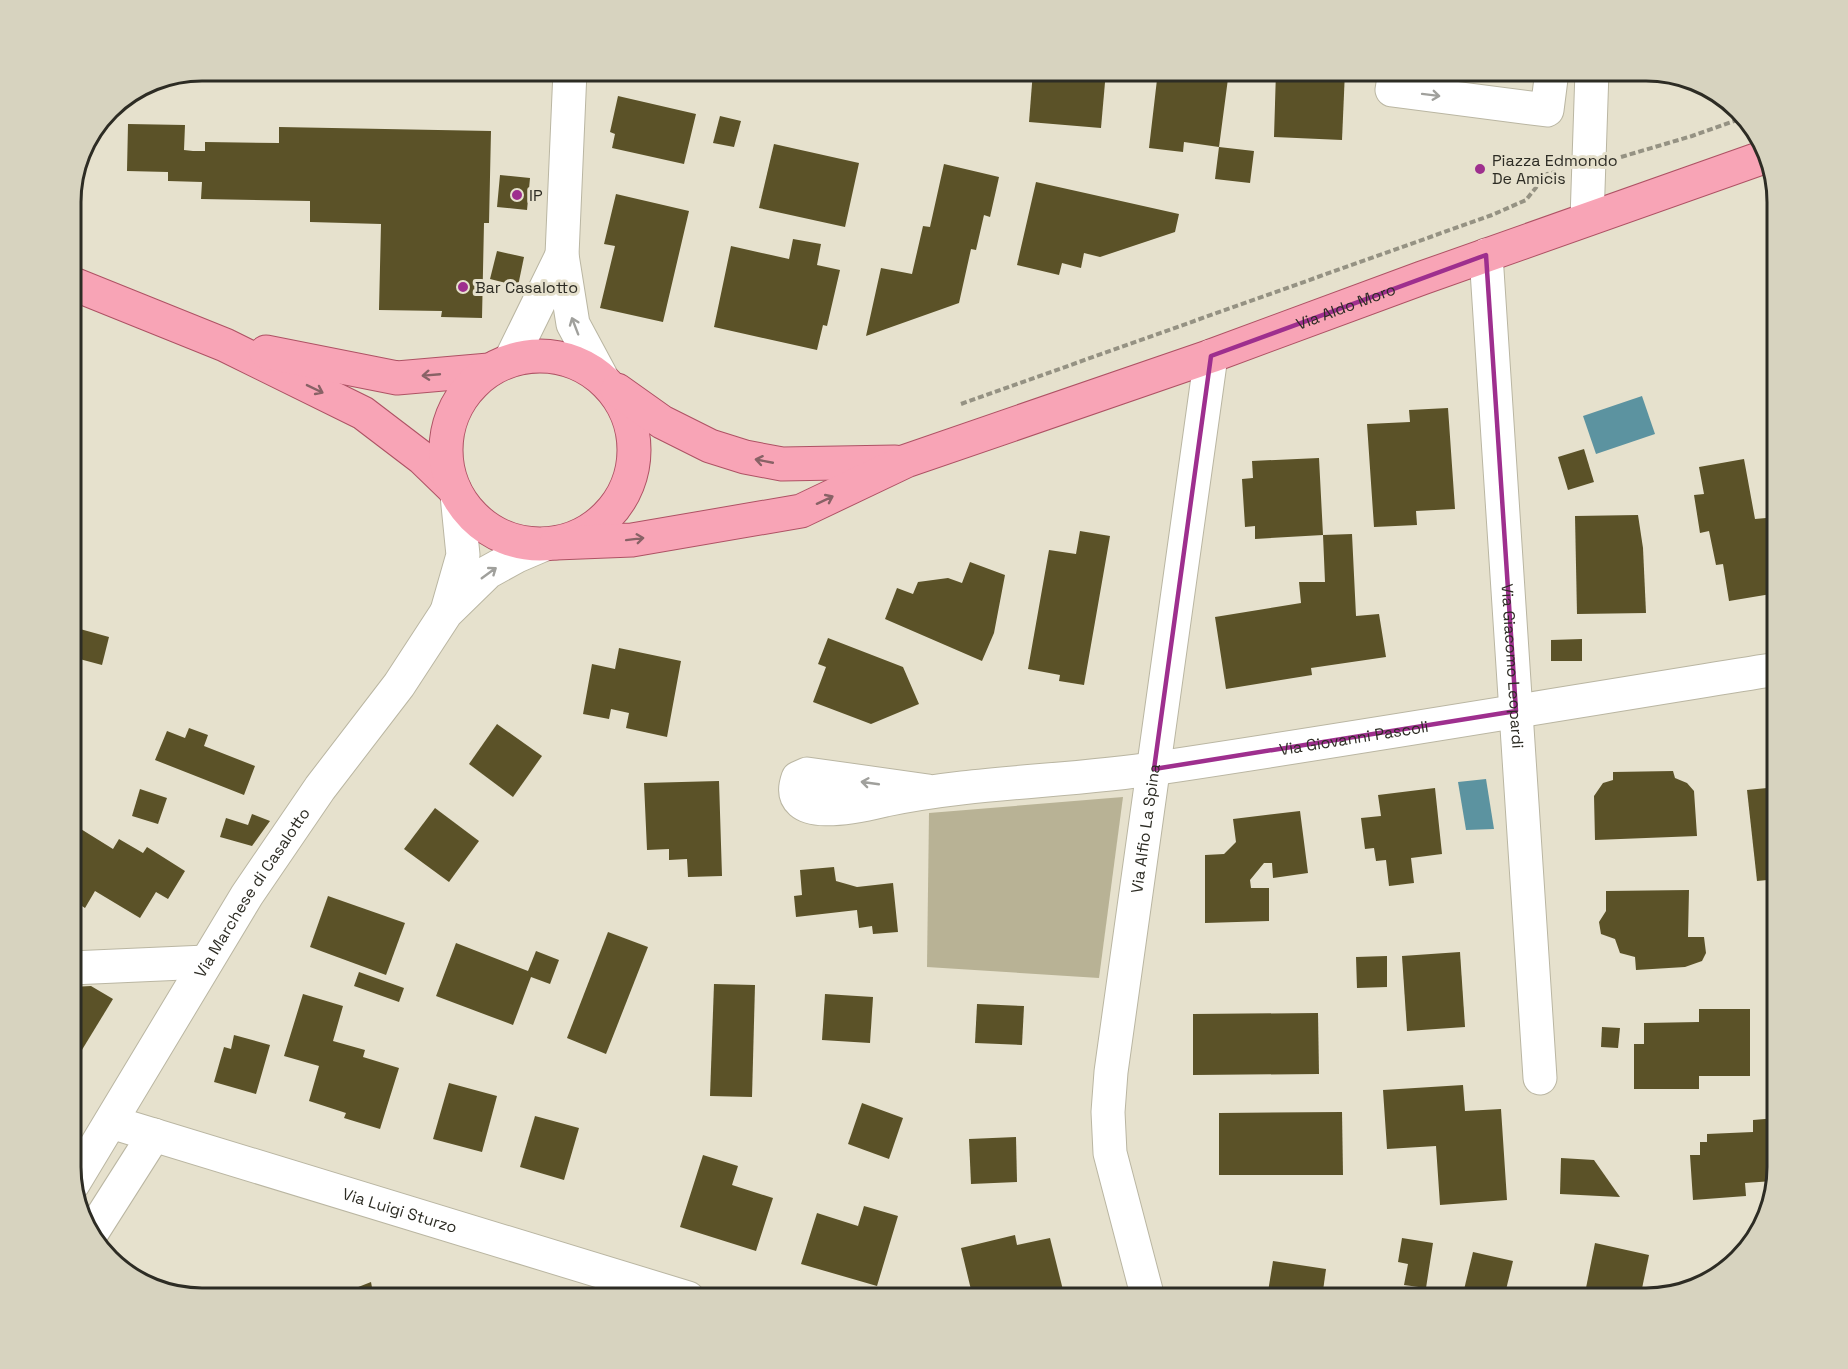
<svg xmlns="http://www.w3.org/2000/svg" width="1848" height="1369" viewBox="0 0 1848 1369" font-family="'Space Grotesk',sans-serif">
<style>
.green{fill:#b8b295}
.water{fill:#5c93a0}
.building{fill:#5b5228}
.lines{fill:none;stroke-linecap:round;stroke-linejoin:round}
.minor-casing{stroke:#bab6a2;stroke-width:35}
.major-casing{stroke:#ae5264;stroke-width:35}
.path{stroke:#959283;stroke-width:4;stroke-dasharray:6 3;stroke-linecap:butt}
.minor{stroke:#fff;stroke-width:33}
.major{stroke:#f8a4b6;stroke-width:33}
.oneway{stroke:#a0a09c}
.oneway2{stroke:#886266}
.marked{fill:none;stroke:#9e2f8e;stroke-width:4.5;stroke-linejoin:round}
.poi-dot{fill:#9e2f8e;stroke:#e6e1cd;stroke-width:2}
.labels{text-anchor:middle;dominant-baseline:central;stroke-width:6;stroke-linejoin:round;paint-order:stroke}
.poi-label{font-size:16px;fill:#2d2c24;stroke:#e6e1cd;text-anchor:start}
.street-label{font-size:16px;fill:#2d2c24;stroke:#e6e1cd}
.rim{fill:none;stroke:#2d2c24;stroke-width:3}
</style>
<rect width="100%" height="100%" fill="#e6e1cd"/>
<path class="green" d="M1123,797L1099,978L927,967L929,813Z"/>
<g class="water">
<path d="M1642,396L1655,434L1596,454L1583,416Z"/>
<path d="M1486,779L1494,829L1466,830L1458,782Z"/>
</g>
<g class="building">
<path d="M860,71H965L964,82L860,74Z"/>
<path d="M1033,71H1106L1101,128L1029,122Z"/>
<path d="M1158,71H1229L1219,147L1254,151L1250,183L1215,179L1219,147L1184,142L1183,152L1149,148Z"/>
<path d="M1276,71H1345L1342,140L1274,137Z"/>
<path d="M618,96L696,114L684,164L612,148L615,134L610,132Z"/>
<path d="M720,116L741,121L734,147L713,143Z"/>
<path d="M128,124L185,125L184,150L193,151H205V142L279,143V127L491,131L489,223H484L482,318L441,317L442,311L379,310L381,224L310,222V201L201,199L202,182L168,181V172L127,171Z"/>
<path d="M774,144L859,163L845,227L759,208Z"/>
<path d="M944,164L999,177L990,217L984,215L976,250L971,249L959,303L866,336L881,268L912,274L923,226L930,227Z"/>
<path d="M500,175L530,178L527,210L497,207Z"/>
<path d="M1036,182L1179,214L1175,232L1100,257L1084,253L1081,268L1062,263L1059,275L1017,265Z"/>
<path d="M616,194L689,211L663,322L600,308L615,246L604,244Z"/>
<path d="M1777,216V243L1769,219Z"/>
<path d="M793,239L821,244L817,265L840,270L827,326L823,325L817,350L714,327L731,246L789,259Z"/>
<path d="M497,251L524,257L518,286L490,279Z"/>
<path d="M1448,408L1455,509L1416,511L1417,525L1374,527L1367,424L1410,422L1409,410Z"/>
<path d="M1584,449L1594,482L1568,490L1558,457Z"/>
<path d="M1319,458L1323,535L1352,534L1356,616L1379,614L1386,657L1311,668L1312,675L1226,689L1215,617L1301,603L1299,582H1325L1323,535L1255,539V526L1245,527L1242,479L1253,478L1252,461Z"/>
<path d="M1744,459L1755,519L1766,518L1777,593L1729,601L1723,564L1716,565L1709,531L1700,533L1694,495L1704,494L1699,467Z"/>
<path d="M1638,515L1643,548L1646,613L1577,614L1575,516Z"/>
<path d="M1080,531L1110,536L1084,685L1059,681L1060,675L1028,669L1049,550L1076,554Z"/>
<path d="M970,562L1005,575L994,633L982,661L885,619L897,588L913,594L918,582L948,578L962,583Z"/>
<path d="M80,629L109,637L102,665L72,657Z"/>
<path d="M828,638L903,667L919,704L871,724L813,702L826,667L818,664Z"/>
<path d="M1582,639V661H1551V640Z"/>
<path d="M619,648L681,661L667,737L626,728L629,713L611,709L609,719L583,714L592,664L615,669Z"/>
<path d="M497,724L542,756L513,797L469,764Z"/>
<path d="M189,728L208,735L204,746L255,766L244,795L155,760L167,731L185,738Z"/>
<path d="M1673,771L1675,778L1687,783L1694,791L1697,836L1595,840L1594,796L1603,783L1613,780V772Z"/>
<path d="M719,781L722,876L688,877L687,859L669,860V849L647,850L644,783Z"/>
<path d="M1777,787V879L1757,881L1747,790Z"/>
<path d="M1435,788L1442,854L1411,858L1414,883L1389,886L1386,860L1376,861L1374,848L1365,849L1361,818L1381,816L1378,795Z"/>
<path d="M140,789L167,798L158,824L132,816Z"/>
<path d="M435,808L479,841L449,882L404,849Z"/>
<path d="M1300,811L1308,873L1273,878L1272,863H1264L1250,880L1251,888H1269V921L1205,923V855L1224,854L1236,842L1233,819Z"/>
<path d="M252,814L270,821L252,846L220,837L226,818L248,825Z"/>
<path d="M76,826L113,849L119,839L143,853L147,847L185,871L168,899L156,892L140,918L95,891L85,908L71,899V834Z"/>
<path d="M834,867L836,881L857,887L893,883L898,932L873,934L872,926L859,928L857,910L796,917L794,896L802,895L800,870Z"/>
<path d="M1689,890L1688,937H1704L1706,953L1702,961L1685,967L1636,970L1635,957L1620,953L1615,939L1601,934L1599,922L1606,911V891Z"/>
<path d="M328,896L405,923L386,975L310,947Z"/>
<path d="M608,932L648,947L606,1054L567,1038Z"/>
<path d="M456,943L528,971L536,951L559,960L550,984L531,977L513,1025L436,996Z"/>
<path d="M1460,952L1465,1027L1407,1031L1402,956Z"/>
<path d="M1387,956V987L1357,988L1356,957Z"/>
<path d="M359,972L404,988L399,1002L354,986Z"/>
<path d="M714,984L755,985L752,1097L710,1096Z"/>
<path d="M91,986L113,999L77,1058L71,1055V987Z"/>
<path d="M303,994L343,1006L333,1041L365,1050L363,1057L399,1068L380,1129L344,1118L346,1113L309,1101L319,1066L284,1056Z"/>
<path d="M825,994L873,997L870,1043L822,1040Z"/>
<path d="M977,1004L1024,1006L1022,1045L975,1043Z"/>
<path d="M1699,1009H1750V1076H1699V1089H1634V1044H1644V1023L1699,1022Z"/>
<path d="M1318,1013L1319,1074L1193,1075V1014Z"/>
<path d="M1602,1027L1620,1028L1618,1048L1601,1047Z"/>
<path d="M234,1035L270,1045L256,1094L214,1082L224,1047L231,1049Z"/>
<path d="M449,1083L497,1096L482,1152L433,1139Z"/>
<path d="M1463,1085L1465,1111L1501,1109L1507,1200L1440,1205L1436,1146L1387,1149L1383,1090Z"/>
<path d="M862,1103L903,1118L889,1159L848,1144Z"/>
<path d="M1342,1112L1343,1175H1219V1113Z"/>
<path d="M535,1116L579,1128L564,1180L520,1167Z"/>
<path d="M1777,1118V1168L1773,1181L1745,1183L1746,1196L1693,1200L1690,1155H1700V1142H1707V1134L1753,1132V1120Z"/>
<path d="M1016,1137L1017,1182L971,1184L969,1139Z"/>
<path d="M703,1155L738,1166L732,1185L773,1198L756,1251L680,1227Z"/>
<path d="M1561,1158L1594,1160L1620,1197L1560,1194Z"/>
<path d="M864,1206L898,1216L877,1286L801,1264L817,1213L858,1226Z"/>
<path d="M1015,1235L1017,1245L1050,1238L1065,1298H973L961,1248Z"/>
<path d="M1402,1238L1433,1243L1426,1288L1404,1285L1408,1264L1398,1262Z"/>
<path d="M1595,1243L1649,1255L1640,1298H1584Z"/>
<path d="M1473,1252L1513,1261L1504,1298H1462Z"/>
<path d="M1273,1261L1326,1269L1322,1298H1267Z"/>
<path d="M371,1282L373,1293L389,1290L397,1298H342L343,1293Z"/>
</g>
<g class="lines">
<defs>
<g id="minor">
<path d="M570,71L562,255L573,324L602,378"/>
<path d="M1395,71L1392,90L1547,110L1552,71"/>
<path d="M1587,219L1592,71"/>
<path id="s1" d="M1486,255L1540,1078"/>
<path d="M511,359L562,255"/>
<path d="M447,611L463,555L457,495"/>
<path id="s2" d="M928,791L807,774L798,778C781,826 864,805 885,800C975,781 1068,782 1158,768C1365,737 1571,702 1777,669"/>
<path d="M71,968L206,962"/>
<path id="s3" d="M111,1122L688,1298"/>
<path id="s4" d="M73,1184L247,895L320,788L399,685L446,613L488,572L517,556L545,544"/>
<path d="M91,1234L154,1135"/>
<path id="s5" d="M1148,1298L1110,1153L1108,1112L1111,1072L1211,356"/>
</g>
<g id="major">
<path d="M71,283L225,345L363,413L422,458L454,489"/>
<path d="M266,352L397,378L489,370"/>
<circle cx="540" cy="450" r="94"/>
<path d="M617,390L662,422L710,446L745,457L782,464L895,462"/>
<path id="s6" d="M556,543L632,540L801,511L906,461L1211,356L1422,278L1767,156"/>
</g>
</defs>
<use href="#minor" class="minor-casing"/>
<use href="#major" class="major-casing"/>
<g class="path">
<path d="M1621,157L1692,136L1743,118"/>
<path d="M961,404L1492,215L1526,200L1547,174L1556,172"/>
</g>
<use href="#minor" class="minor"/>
<use href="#major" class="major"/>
</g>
<defs><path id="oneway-shaft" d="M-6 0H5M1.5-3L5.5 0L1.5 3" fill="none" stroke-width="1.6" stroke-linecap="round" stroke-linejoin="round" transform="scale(1.5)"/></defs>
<g class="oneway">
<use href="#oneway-shaft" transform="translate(1431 95) rotate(7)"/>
<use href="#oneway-shaft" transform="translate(575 326) rotate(-111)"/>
<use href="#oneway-shaft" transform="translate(489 573) rotate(-36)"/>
<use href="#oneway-shaft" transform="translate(870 783) rotate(-172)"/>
</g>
<g class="oneway2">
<use href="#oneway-shaft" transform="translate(431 375) rotate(175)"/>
<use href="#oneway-shaft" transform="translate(315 389) rotate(26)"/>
<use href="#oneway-shaft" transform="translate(764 461) rotate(-169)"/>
<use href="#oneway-shaft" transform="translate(825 500) rotate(-25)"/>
<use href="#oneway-shaft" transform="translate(635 539) rotate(-7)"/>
</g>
<path class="marked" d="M1486,255L1516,711L1154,769L1211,356Z"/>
<g class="poi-dot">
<circle cx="1480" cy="169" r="6"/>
<circle cx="517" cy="195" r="6"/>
<circle cx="463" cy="287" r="6"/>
</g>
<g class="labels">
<g class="poi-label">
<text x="1492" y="160">Piazza Edmondo<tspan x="1492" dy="18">De Amicis</tspan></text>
<text x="529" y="195">IP</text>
<text x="475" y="287">Bar Casalotto</text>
</g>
<g class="street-label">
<text stroke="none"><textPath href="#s6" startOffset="830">Via Aldo Moro</textPath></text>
<text stroke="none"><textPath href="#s1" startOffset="412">Via Giacomo Leopardi</textPath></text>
<text stroke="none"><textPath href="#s2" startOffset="717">Via Giovanni Pascoli</textPath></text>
<text stroke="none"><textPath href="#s5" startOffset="477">Via Alfio La Spina</textPath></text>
<text stroke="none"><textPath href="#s4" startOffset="342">Via Marchese di Casalotto</textPath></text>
<text stroke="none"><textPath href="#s3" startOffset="302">Via Luigi Sturzo</textPath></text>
</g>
</g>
<path d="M0 0H1848V1369H0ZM202 81H1646A121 121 0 0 1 1767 202V1167A121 121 0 0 1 1646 1288H202A121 121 0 0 1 81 1167V202A121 121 0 0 1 202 81Z" fill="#d7d3bf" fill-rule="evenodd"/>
<path class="rim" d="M202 81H1646A121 121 0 0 1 1767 202V1167A121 121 0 0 1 1646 1288H202A121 121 0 0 1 81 1167V202A121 121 0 0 1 202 81Z"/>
</svg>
